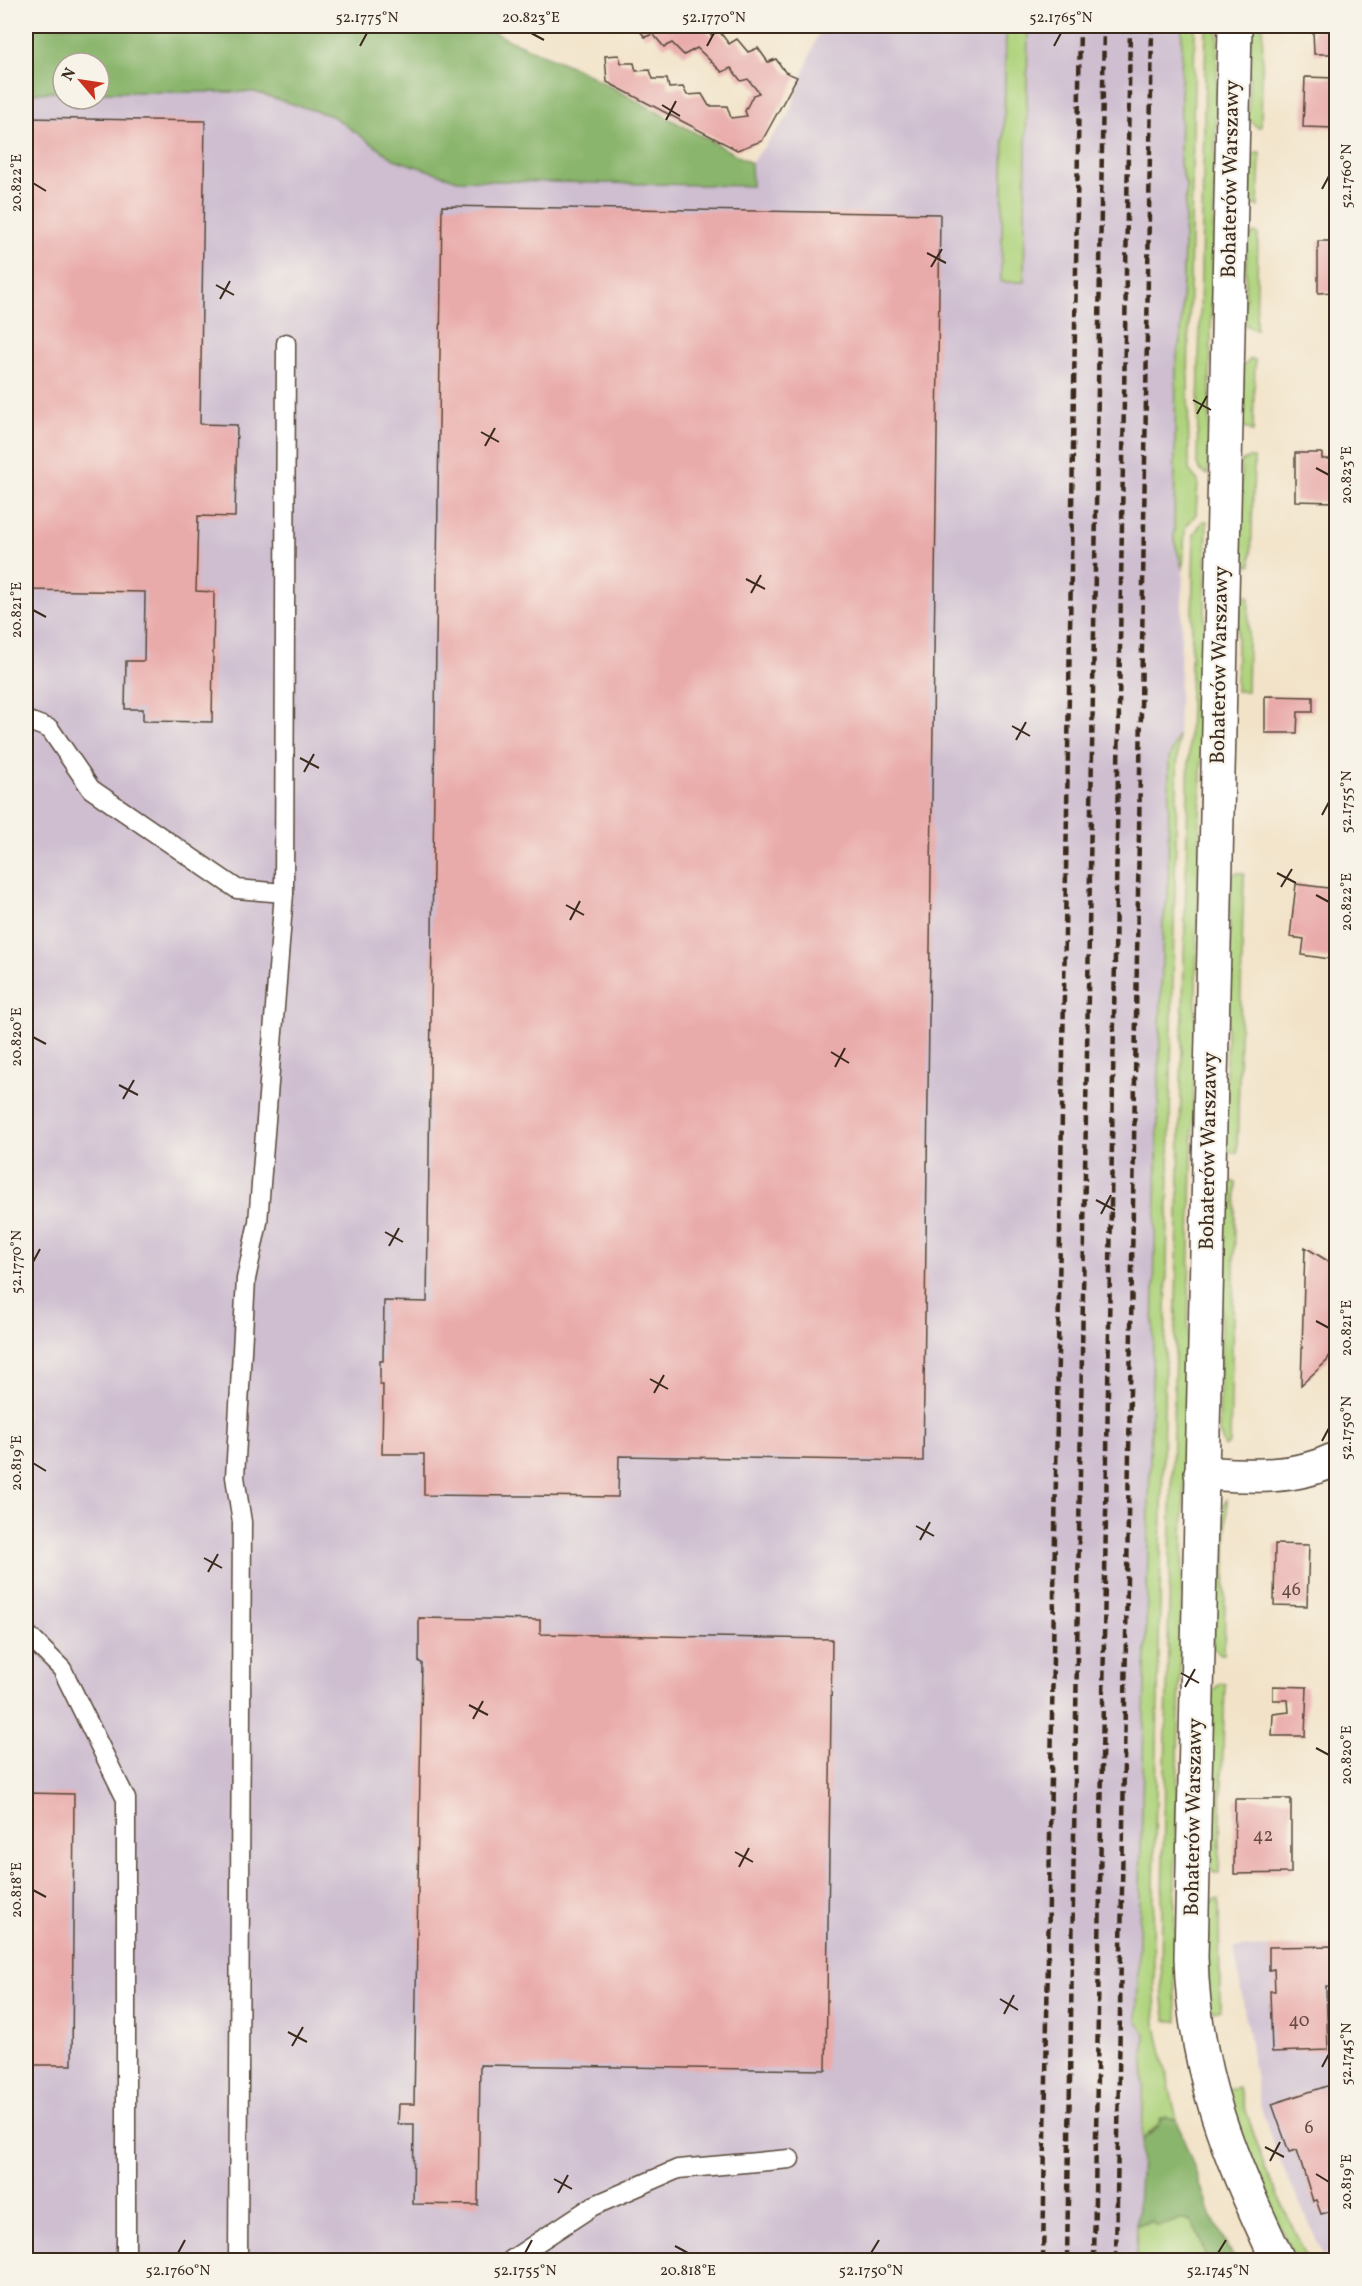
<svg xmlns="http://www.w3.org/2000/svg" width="1362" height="2286" viewBox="0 0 1362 2286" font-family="Vollkorn,serif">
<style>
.industrial{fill:#cebed0;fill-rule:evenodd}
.green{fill:#aed37c;stroke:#747e4d;stroke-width:1.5}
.forest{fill:#8ab56c;stroke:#627045;stroke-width:1.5}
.building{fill:#e9abaa}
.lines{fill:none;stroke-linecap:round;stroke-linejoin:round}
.service-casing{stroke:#564638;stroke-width:21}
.minor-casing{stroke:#564638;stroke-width:36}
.tertiary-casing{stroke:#564638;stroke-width:36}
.service{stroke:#fff;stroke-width:18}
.minor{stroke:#fff;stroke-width:33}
.tertiary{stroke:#fff;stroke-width:33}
.rail{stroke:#3b2a1e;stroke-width:4.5;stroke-dasharray:9 4.5;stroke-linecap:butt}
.ticks{fill:none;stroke:#3b2a1e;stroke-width:2}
.labels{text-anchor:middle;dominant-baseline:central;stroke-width:4.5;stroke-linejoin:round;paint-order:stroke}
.number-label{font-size:18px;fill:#664a41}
.street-label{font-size:21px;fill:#3b2a1e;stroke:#f7f3e8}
.neatline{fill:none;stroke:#3b2a1e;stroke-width:2}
.ticks-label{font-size:15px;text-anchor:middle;fill:#3b2a1e}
</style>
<rect width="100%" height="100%" fill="#f7f3e8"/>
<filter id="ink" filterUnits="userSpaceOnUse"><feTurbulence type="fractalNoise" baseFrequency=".0167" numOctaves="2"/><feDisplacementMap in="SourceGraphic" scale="12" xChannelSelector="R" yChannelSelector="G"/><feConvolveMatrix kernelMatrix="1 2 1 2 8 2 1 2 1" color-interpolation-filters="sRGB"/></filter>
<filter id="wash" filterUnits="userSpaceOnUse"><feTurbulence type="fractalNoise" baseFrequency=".008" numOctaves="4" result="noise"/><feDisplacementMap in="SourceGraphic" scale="24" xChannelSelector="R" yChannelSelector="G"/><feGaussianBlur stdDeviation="1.35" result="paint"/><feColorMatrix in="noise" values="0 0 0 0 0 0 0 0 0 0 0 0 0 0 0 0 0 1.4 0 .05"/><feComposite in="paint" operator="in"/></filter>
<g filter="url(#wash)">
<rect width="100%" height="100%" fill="#f2e3c8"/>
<g class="industrial">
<path d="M26,26L482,149L752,162L787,118L821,26H1182L1180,165L1186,185L1181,335L1176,362L1174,540L1183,570L1178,735L1169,760L1168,896L1163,922L1160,1033L1137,2021L1145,2033L1136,2260H26ZM63,63H99V99H63Z"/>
<path d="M1336,1946V2245L1324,2256L1276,2152L1260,2105L1234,1948Z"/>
</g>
<g class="green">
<path d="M1006,26H1028L1024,282H1001Z"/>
<path d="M1182,26H1195L1188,382L1189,470L1198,481L1196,514L1185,528L1183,570L1174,540L1176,362L1181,335L1186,185L1180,165Z"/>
<path d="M1206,26H1218L1208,475L1201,471L1197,464Z"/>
<path d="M1251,26H1263L1261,127H1257L1248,119Z"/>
<path d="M1256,153H1260L1258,207L1247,199L1248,157Z"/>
<path d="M1254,233L1258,234L1256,330L1244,324L1247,239Z"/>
<path d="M1251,359L1255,360L1253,432L1242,425L1243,366Z"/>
<path d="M1248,458H1254L1251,565H1248L1239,559L1241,462Z"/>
<path d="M1203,521H1207L1175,1885V1997L1178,2021H1166C1159,1982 1162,1943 1162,1904L1194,534Z"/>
<path d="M1243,596H1249L1247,691H1236L1238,601Z"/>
<path d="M1178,735L1153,1936L1156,2027L1177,2120L1166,2117L1142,2140L1145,2033L1137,2021L1160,1033L1163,922L1168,896L1169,759Z"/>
<path d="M1237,873H1244L1237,1153H1233L1224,1147L1231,875Z"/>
<path d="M1231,1182H1236L1230,1443L1225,1447L1219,1433L1223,1187Z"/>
<path d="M1227,1499L1224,1654H1221L1212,1647L1217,1514Z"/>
<path d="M1221,1683L1225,1684L1219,1873H1215L1207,1865L1212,1691Z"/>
<path d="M1214,1900H1219L1220,2010L1209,2011L1207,1908Z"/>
<path d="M1238,2087L1265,2168L1308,2260H1299L1292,2254L1252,2168L1226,2089Z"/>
<path d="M1175,2218L1191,2221L1195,2225L1207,2260H1136L1137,2225Z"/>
</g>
<g class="forest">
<path d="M26,26H482L509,40L580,70L751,163L752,186L458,180L394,159L332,116L254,92H99V63H63V92L26,93Z"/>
<path d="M1166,2117L1177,2120L1211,2215L1234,2260H1207L1200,2237L1191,2221C1170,2217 1171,2227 1156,2226L1152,2221L1137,2225L1142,2140L1157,2128L1161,2118Z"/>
</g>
<g id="blocks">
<g class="building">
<path d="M636,26H684L687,30L695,26H702L711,35L719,31L729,44L737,39L748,52L758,48L768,62L776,59L785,72L797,77L762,141L737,150L607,82L605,56L619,55L621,63H634L636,71L650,70L653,79H667L669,88L683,87L687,95L702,94L709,106H727L731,118L747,116L745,111L753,95L759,93L748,79L741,81L731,68L722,72L697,48L684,55L672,43L664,47L653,34L645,37Z"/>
<path d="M1313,30L1336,31V54H1314Z"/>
<path d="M1305,77L1336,78V128L1303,127Z"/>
<path d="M26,118L205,121L200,424L237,425L235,517L198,516L196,591L214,592L212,722L143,721V709H125L126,661H144L145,592L26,590Z"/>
<path d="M442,206L940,214L923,1461L619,1456L618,1497L424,1495V1454H382L383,1385H380V1361H383L384,1301L427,1302Z"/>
<path d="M1318,241H1336V292L1318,293Z"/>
<path d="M1295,453H1322V459H1336V502L1295,501Z"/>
<path d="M1265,696L1313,697V712H1298L1297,733H1265Z"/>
<path d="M1296,884L1336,889V943L1331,942L1330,959L1302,955L1304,939L1290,937Z"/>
<path d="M1305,1247L1336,1266V1340L1327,1361L1301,1385Z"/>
<path d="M1275,1544L1309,1545L1307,1606L1274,1605Z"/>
<path d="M419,1618L540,1620V1634L832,1639L826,2070L480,2065L478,2205L413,2204L414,2124H398L399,2104H414L422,1663L419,1662Z"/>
<path d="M1273,1686L1307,1687L1305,1736H1272L1273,1714L1289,1712L1288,1700H1273Z"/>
<path d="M26,1793L74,1794L72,2065H26Z"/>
<path d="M1235,1799H1291V1873L1234,1874Z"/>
<path d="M1336,1946V1986H1326L1328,2050L1272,2052L1270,1991H1275L1274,1969L1269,1970V1947Z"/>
<path d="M1336,2083V2210L1321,2214L1316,2200L1313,2201L1297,2150L1289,2152L1272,2104Z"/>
</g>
</g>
</g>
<g filter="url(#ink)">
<use href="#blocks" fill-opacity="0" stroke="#564638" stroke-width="1.5"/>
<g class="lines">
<defs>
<g id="service">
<path d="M26,720L50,729L91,789L237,889L284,893"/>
<path d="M26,1633L62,1669L126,1799V2260"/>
<path d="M238,2260L242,1522L235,1477L246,1279L258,1222L284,893L286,343"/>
<path d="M511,2260L593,2206L678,2169L790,2159"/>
</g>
<path id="minor" d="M1201,1473C1248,1476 1293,1480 1336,1459"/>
<path id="tertiary" d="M1235,26L1191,1957C1194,2072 1229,2158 1278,2260"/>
</defs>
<use href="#service" class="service-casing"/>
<use href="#minor" class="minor-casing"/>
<use href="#tertiary" class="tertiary-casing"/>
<use href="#service" class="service"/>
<use href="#minor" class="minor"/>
<use href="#tertiary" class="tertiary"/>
<g class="rail">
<path d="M1043,2260L1080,26"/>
<path d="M1067,2260L1104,26"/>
<path d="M1094,2260L1130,26"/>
<path d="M1116,2260L1152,26"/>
</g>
</g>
</g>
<path class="ticks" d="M531,33L544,40M360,46L367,33M707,46L714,33M1054,46L1061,33M662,105L680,116M666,120L676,101M33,183L46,191M1322,189L1329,176M927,253L946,263M931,267L942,249M216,285L234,295M220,299L230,281M1193,400L1211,410M1197,414L1207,396M481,432L499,442M485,446L495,428M1316,468L1329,475M746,579L765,589M751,593L761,575M33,610L46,617M1012,726L1030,736M1016,740L1026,722M300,758L319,768M304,772L314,754M1322,815L1329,802M1277,873L1296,883M1281,887L1292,869M1316,895L1329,902M566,905L584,915M570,920L580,901M33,1037L46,1044M831,1052L849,1063M835,1067L845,1048M119,1085L138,1095M123,1099L134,1080M1096,1200L1115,1210M1101,1214L1111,1195M385,1232L403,1242M389,1246L399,1228M33,1262L40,1249M1316,1321L1329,1328M650,1379L668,1389M654,1393L664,1375M1322,1441L1329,1428M33,1463L46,1471M916,1526L934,1536M920,1540L930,1522M204,1558L222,1568M208,1572L218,1554M1181,1673L1199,1683M1185,1687L1195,1669M469,1705L488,1715M473,1719L483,1701M1316,1748L1329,1755M735,1852L753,1862M739,1867L749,1848M33,1890L46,1897M1000,1999L1018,2010M1004,2014L1014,1995M288,2032L307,2042M292,2046L303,2027M1322,2067L1329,2054M1265,2147L1284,2157M1270,2161L1280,2142M1316,2174L1329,2182M554,2179L572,2189M558,2193L568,2175M675,2246L688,2253M178,2253L185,2240M525,2253L532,2240M871,2253L879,2240M1218,2253L1226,2240"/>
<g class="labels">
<g class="number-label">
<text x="1291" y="1590">46</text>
<text x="1263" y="1836">42</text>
<text x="1299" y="2021">40</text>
<text x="1309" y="2128">6</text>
</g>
<g class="street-label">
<text transform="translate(1231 179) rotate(-89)">Bohaterów Warszawy</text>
<text transform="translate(1220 665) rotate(-89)">Bohaterów Warszawy</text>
<text transform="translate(1209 1151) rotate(-89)">Bohaterów Warszawy</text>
<text transform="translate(1194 1817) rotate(-89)">Bohaterów Warszawy</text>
</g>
</g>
<rect width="1362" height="2286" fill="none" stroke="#f7f3e8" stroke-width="66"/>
<g transform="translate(81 81) rotate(299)"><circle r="28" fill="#f7f3e8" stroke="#aca397" stroke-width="1.5"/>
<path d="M0-4.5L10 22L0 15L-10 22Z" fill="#c8321e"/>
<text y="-9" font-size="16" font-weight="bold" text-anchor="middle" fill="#3b2a1e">N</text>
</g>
<rect x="33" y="33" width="1296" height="2220" class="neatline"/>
<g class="ticks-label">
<text x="367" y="22">52.1775°N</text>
<text x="531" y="22">20.823°E</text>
<text x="714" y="22">52.1770°N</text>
<text x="1061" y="22">52.1765°N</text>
<text transform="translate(1346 176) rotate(-90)" y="5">52.1760°N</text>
<text transform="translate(16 183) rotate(-90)" y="5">20.822°E</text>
<text transform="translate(1346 475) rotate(-90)" y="5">20.823°E</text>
<text transform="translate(16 610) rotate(-90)" y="5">20.821°E</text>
<text transform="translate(1346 802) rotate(-90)" y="5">52.1755°N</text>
<text transform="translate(1346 902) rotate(-90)" y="5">20.822°E</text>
<text transform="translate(16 1037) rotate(-90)" y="5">20.820°E</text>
<text transform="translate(16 1262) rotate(-90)" y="5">52.1770°N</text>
<text transform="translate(1346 1328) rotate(-90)" y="5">20.821°E</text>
<text transform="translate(1346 1428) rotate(-90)" y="5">52.1750°N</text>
<text transform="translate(16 1463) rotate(-90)" y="5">20.819°E</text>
<text transform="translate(1346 1755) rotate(-90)" y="5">20.820°E</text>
<text transform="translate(16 1890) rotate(-90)" y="5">20.818°E</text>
<text transform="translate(1346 2054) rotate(-90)" y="5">52.1745°N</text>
<text transform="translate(1346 2182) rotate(-90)" y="5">20.819°E</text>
<text x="178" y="2275">52.1760°N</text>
<text x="525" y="2275">52.1755°N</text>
<text x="688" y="2275">20.818°E</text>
<text x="871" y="2275">52.1750°N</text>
<text x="1218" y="2275">52.1745°N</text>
</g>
</svg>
